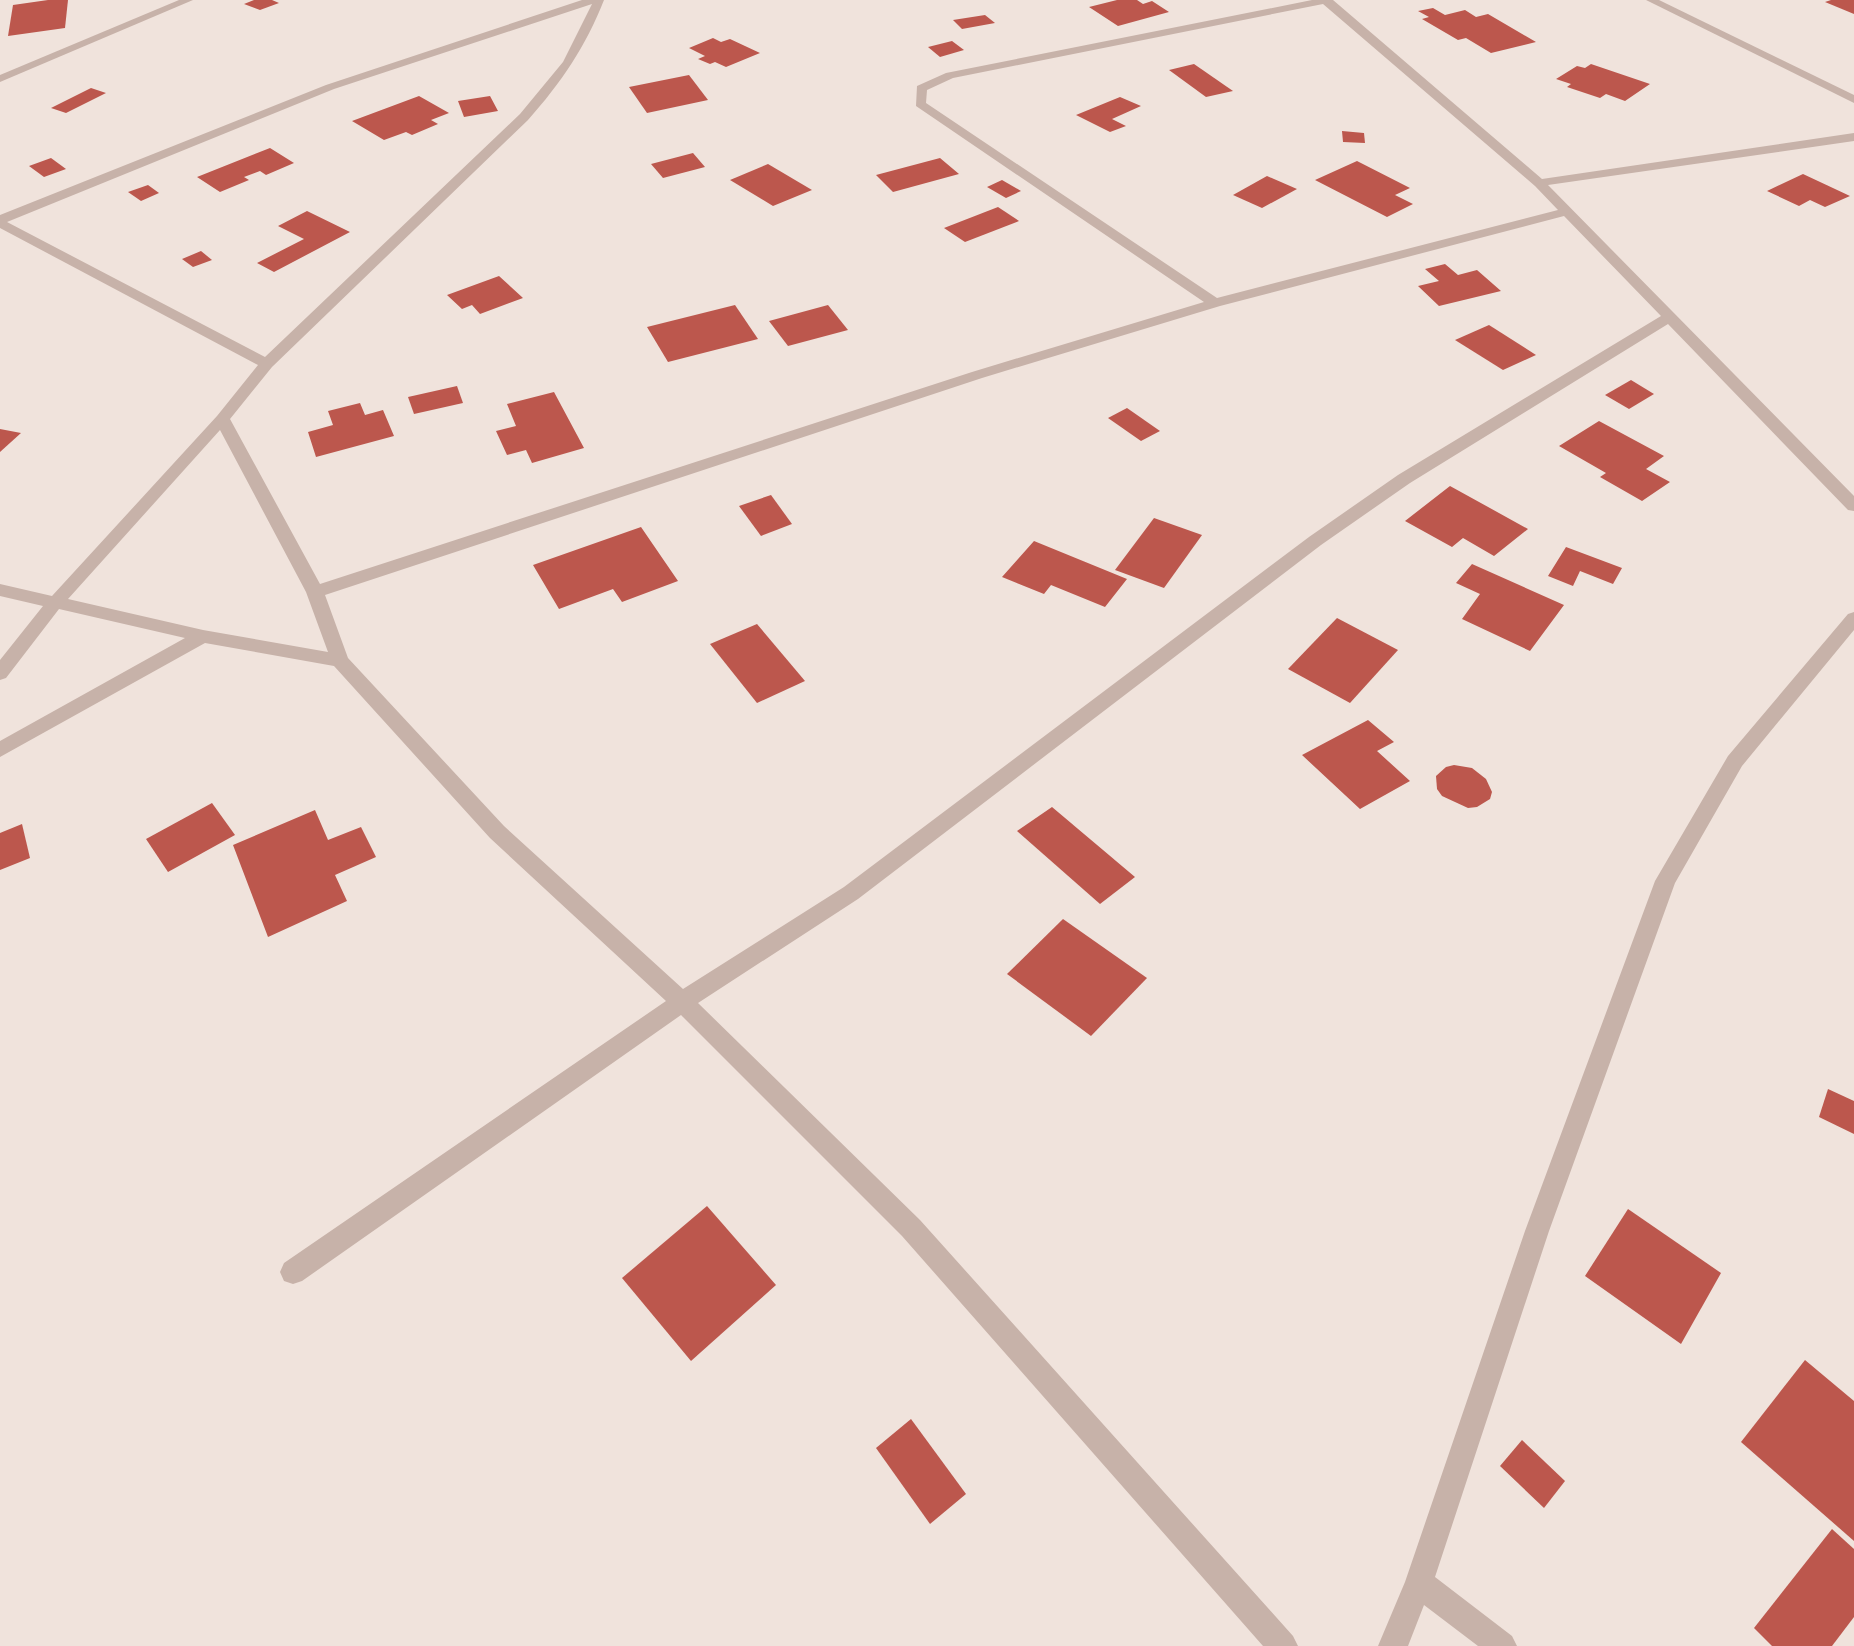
<svg xmlns="http://www.w3.org/2000/svg" width="1854" height="1646" viewBox="0 0 1854 1646" font-family="'Fira Sans',sans-serif">
<style>
.building{fill:#bc574d}
.lines{fill:none;stroke-linecap:round;stroke-linejoin:round}
.minor{fill:#c7b2a9;fill-rule:evenodd}
</style>
<rect width="100%" height="100%" fill="#f0e3dc"/>
<g class="building">
<path d="M48,0H68L65,28L8,36L13,5Z"/>
<path d="M254,0H272L279,3L260,10L244,4Z"/>
<path d="M1117,0H1137L1143,4L1152,1L1169,12L1118,26L1089,7Z"/>
<path d="M1831,0H1854V14L1825,2Z"/>
<path d="M1433,8L1445,15L1465,10L1476,17L1488,14L1536,42L1491,53L1466,38L1458,40L1422,19L1429,17L1418,11Z"/>
<path d="M985,15L995,23L962,29L953,20Z"/>
<path d="M713,38L721,42L730,39L760,53L726,67L715,62L710,64L698,59L705,56L689,48Z"/>
<path d="M952,41L964,50L940,57L928,47Z"/>
<path d="M1194,64L1233,91L1206,97L1169,70Z"/>
<path d="M1591,64L1650,84L1625,101L1606,94L1600,98L1567,87L1571,84L1556,79L1577,66L1585,68Z"/>
<path d="M689,75L708,100L647,113L629,87Z"/>
<path d="M91,88L106,93L66,113L51,108Z"/>
<path d="M419,96L449,113L431,120L438,124L412,135L406,132L384,140L352,121Z"/>
<path d="M490,96L498,111L464,117L458,101Z"/>
<path d="M1120,97L1141,106L1112,119L1126,126L1110,132L1076,115Z"/>
<path d="M1342,131L1364,133L1365,143L1343,142Z"/>
<path d="M270,148L294,163L266,175L260,171L244,177L249,180L220,192L197,177Z"/>
<path d="M693,153L705,167L663,178L651,164Z"/>
<path d="M51,158L66,169L44,177L29,166Z"/>
<path d="M940,158L959,174L893,192L876,175Z"/>
<path d="M1357,161L1410,188L1395,195L1413,204L1387,217L1315,180Z"/>
<path d="M768,164L812,190L773,206L730,180Z"/>
<path d="M1803,174L1850,196L1825,207L1810,200L1799,206L1767,191Z"/>
<path d="M1267,176L1297,189L1262,208L1233,195Z"/>
<path d="M1002,180L1021,191L1006,198L987,187Z"/>
<path d="M148,185L159,193L141,201L128,192Z"/>
<path d="M998,207L1019,221L965,242L944,228Z"/>
<path d="M307,211L350,232L274,272L257,263L304,239L278,226Z"/>
<path d="M201,251L212,260L193,267L182,259Z"/>
<path d="M1445,264L1458,275L1477,270L1501,291L1439,306L1418,286L1439,281L1425,269Z"/>
<path d="M499,276L523,298L480,314L472,305L462,309L447,295Z"/>
<path d="M735,305L758,339L668,362L647,327Z"/>
<path d="M828,305L848,330L788,346L769,321Z"/>
<path d="M1489,325L1536,355L1503,370L1455,340Z"/>
<path d="M1631,380L1654,394L1629,409L1605,395Z"/>
<path d="M457,386L463,403L414,414L408,397Z"/>
<path d="M554,392L584,448L532,463L526,450L507,455L496,431L516,426L507,404Z"/>
<path d="M360,403L365,415L383,410L394,436L316,457L308,432L333,425L328,411Z"/>
<path d="M1127,408L1160,431L1141,441L1108,418Z"/>
<path d="M1599,421L1664,456L1646,469L1670,482L1642,501L1600,477L1606,473L1559,446Z"/>
<path d="M0,429L21,433L0,452Z"/>
<path d="M1450,486L1528,529L1494,556L1463,538L1452,547L1405,521Z"/>
<path d="M771,495L792,524L761,536L739,506Z"/>
<path d="M1154,518L1202,535L1164,588L1115,570Z"/>
<path d="M641,527L678,581L622,602L613,589L559,609L533,565Z"/>
<path d="M1034,541L1127,579L1105,607L1051,585L1044,594L1002,577Z"/>
<path d="M1566,547L1622,568L1613,584L1580,571L1573,586L1548,576Z"/>
<path d="M1472,564L1564,605L1530,651L1462,619L1480,594L1456,583Z"/>
<path d="M1337,618L1398,650L1350,703L1288,669Z"/>
<path d="M757,624L805,681L757,703L710,644Z"/>
<path d="M1368,720L1394,742L1377,751L1410,781L1360,809L1302,755Z"/>
<path d="M1454,765L1472,768L1486,779L1492,792L1490,799L1477,807L1468,808L1442,796L1437,789L1436,776L1446,767Z"/>
<path d="M212,803L235,835L168,872L146,839Z"/>
<path d="M1052,807L1135,877L1100,904L1017,831Z"/>
<path d="M315,810L328,840L361,827L376,857L335,875L347,901L268,937L233,845Z"/>
<path d="M22,824L30,858L0,870V833Z"/>
<path d="M1063,919L1147,978L1091,1036L1007,974Z"/>
<path d="M1828,1089L1854,1101V1134L1819,1117Z"/>
<path d="M707,1206L776,1285L691,1361L622,1278Z"/>
<path d="M1628,1209L1721,1273L1681,1344L1585,1276Z"/>
<path d="M1805,1360L1854,1401V1541L1741,1442Z"/>
<path d="M911,1419L966,1494L930,1524L876,1448Z"/>
<path d="M1522,1440L1565,1481L1544,1508L1500,1466Z"/>
<path d="M1832,1529L1854,1549V1617L1832,1646H1772L1754,1628Z"/>
</g>
<g class="lines">
<g class="minor">
<path d="M179,0H193L0,82V75Z"/>
<path d="M582,0H604C586,46 561,83 528,120L272,367L230,419L320,584L972,372L1204,302L916,106L917,86L946,73L1312,0H1333L1542,179L1854,133V141L1548,185L1854,496V511L1848,510L1668,324L1410,483L1321,545L858,899L698,1003L920,1220L1293,1636L1298,1646H1263L902,1236L681,1015L302,1281L293,1284L284,1281L280,1272L284,1263L666,1001L490,838L334,666L205,643L0,757V741L185,638L59,609L6,678L0,680V660L43,606L0,596V584L52,596L217,416L258,365L0,228V215L326,85ZM592,4L563,62L520,114L265,357L7,222L334,89ZM1323,4L1535,186L1558,210L1217,298L926,103L927,90L953,78ZM1564,216L1661,316L1398,475L1309,537L844,887L683,989L504,826L348,658L325,595L982,378L1220,306ZM220,430L306,592L328,652L203,630L68,599Z"/>
<path d="M1646,0H1659L1854,95V103Z"/>
<path d="M1854,612V630L1742,766L1675,883L1549,1231L1435,1577L1512,1636L1517,1646H1478L1424,1605L1408,1646H1378L1405,1582L1525,1231L1655,881L1728,756L1848,614Z"/>
</g>
</g>
</svg>
